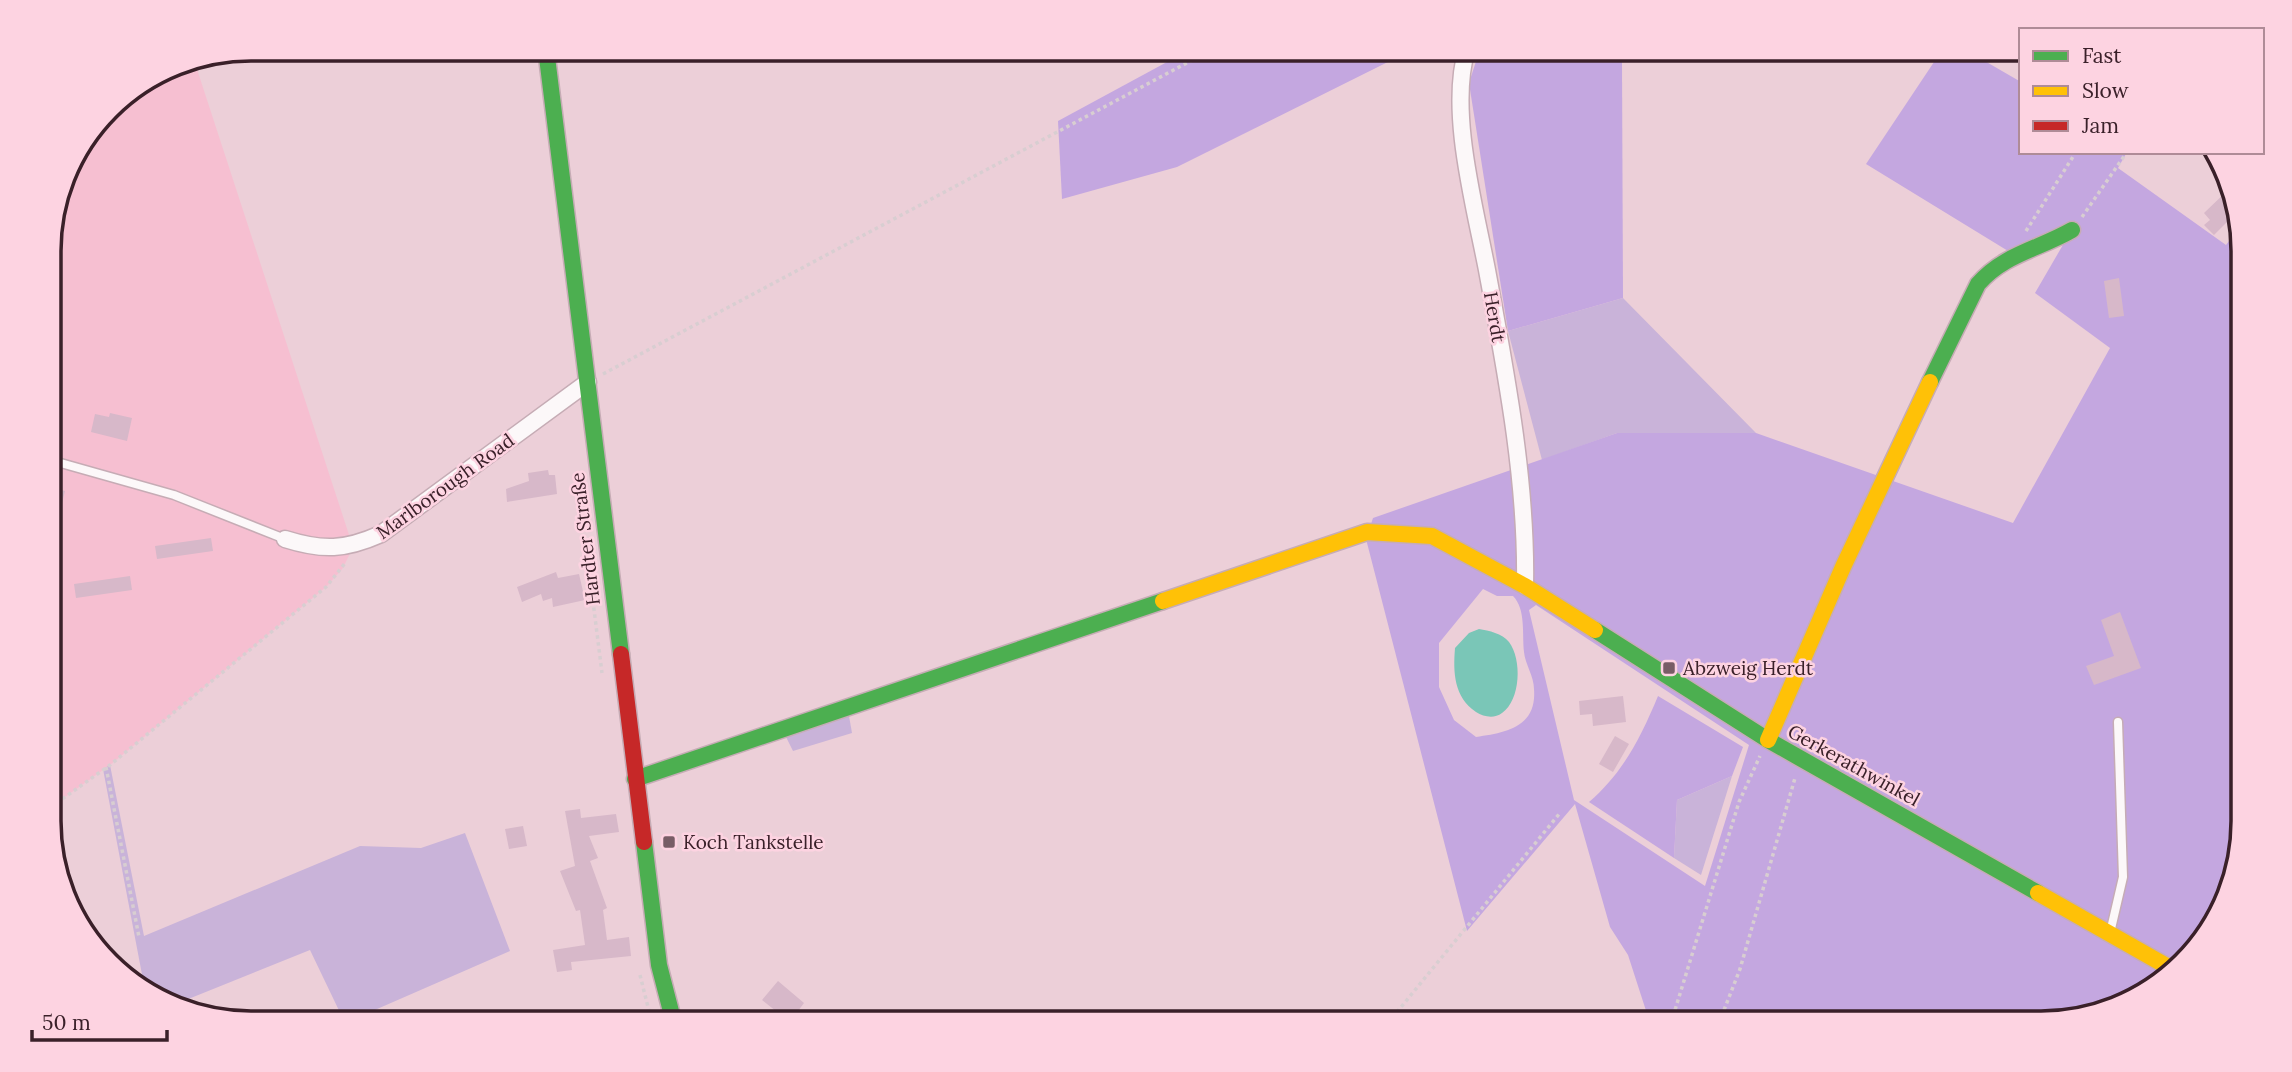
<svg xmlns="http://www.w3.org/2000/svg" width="2292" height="1072" viewBox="0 0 2292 1072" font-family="Lora,serif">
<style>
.built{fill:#f6bfd1}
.green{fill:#c9b3d9}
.forest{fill:#c4a7e0;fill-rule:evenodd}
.water{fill:#7ac6b7}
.building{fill:#d7b8c9}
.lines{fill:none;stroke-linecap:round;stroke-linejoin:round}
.lane-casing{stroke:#c6acb5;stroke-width:11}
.street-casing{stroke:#c6acb5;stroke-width:19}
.fast-casing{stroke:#c6acb5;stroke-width:19}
.slow-casing{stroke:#c6acb5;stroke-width:19}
.jam-casing{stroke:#c6acb5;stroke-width:19}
.path{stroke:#d8ced1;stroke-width:3.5;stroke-dasharray:3.5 3.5;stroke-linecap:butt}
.lane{stroke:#fcf8f9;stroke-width:8}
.street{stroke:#fcf8f9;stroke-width:16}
.fast{stroke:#4caf50;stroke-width:16}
.slow{stroke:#ffc107;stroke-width:16}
.jam{stroke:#c62828;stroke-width:16}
.poi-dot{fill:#785d66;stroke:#fdd3e1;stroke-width:2.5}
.labels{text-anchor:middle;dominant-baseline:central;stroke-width:5;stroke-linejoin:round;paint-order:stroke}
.street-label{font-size:19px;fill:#3a2029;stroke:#fdd3e1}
.poi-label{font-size:19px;fill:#3a2029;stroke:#fdd3e1;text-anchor:start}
.rim{fill:none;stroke:#3a2029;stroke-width:3.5}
</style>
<rect width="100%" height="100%" fill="#eccfd8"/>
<path class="built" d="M194,60L353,547L343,568L326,587L110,765L51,807L49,238L70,161L118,99L174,64Z"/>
<g class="green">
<path d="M1623,298L1756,433H1617L1542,460L1508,331Z"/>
<path d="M849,716L852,733L793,751L786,737Z"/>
<path d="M110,765L144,936L360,846L421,848L465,833L510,951L345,1023L310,950L171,1006L144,985L103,769Z"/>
<path d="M1732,776L1701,875L1674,858L1677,800Z"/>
</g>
<g class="forest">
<path d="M1191,49H1414L1177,167L1062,199L1058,121Z"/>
<path d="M1480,49H1618L1622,60L1623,298L1508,331L1469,83Z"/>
<path d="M1938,56L1983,60L2021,82V152H2127L2118,168L2226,245L2241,225L2243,821L2227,899L2153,989L2054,1023H1650L1628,955L1610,927L1575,804L1467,931L1366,539L1373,518L1617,433H1756L2013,523L2110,348L2035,293L2071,231L2013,254L1866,164ZM1483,589L1497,596H1513C1526,609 1522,634 1524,652C1525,664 1534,676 1534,689C1537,727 1506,733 1476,737L1454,720L1439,687V643ZM1536,605L1749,745L1705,886L1574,800L1529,610Z"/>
<path d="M1658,696L1743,747L1732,776L1677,800L1674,858L1589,802C1623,773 1641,737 1658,696Z"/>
</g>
<path class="water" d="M1479,629C1489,631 1502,633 1509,642C1522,659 1521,700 1502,713C1494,719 1484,717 1476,712C1454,697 1453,673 1455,648L1469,633Z"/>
<g class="building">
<path d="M2227,191L2236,213L2214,235L2204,225L2210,220L2204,213Z"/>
<path d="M2119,278L2124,316L2109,318L2104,281Z"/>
<path d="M110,413L132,418L127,441L91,432L95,414L109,417Z"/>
<path d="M548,470L549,475H555L557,494L507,502L506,489L529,481L528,473Z"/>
<path d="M50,487L65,491L55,531H50Z"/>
<path d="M211,538L213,551L157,559L155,546Z"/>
<path d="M556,572L558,578L579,574L585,600L553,607L552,598L543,601L541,594L522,602L517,587Z"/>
<path d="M130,576L132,590L76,598L74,584Z"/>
<path d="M2120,612L2141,668L2094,685L2086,666L2114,656L2101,620Z"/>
<path d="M1623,696L1626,722L1593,726L1592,714L1580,715L1579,701Z"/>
<path d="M1615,736L1629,744L1613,772L1599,764Z"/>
<path d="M580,809L581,818L616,814L619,832L589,836L598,858L590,861L607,908L603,910L607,940L629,937L631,956L571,962L572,970L557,972L553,950L585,945L580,910L576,911L560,871L575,866L565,811Z"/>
<path d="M523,826L527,846L509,849L505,829Z"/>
<path d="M778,981L804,1003L798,1011L813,1023H791L762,1000Z"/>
</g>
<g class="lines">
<defs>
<g id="lane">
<path d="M50,460L174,495L285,539"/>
<path d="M2110,933L2123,877L2118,722"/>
</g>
<g id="street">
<path d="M1467,49C1448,110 1475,207 1487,270C1506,373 1527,481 1525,586"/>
<path d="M285,539C323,551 345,550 381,534L588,382"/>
</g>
<g id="fast">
<path d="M546,49L621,654"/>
<path d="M1930,382L1978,284C2004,254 2039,249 2072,230"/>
<path d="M1595,630L1768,740L2038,893"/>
<path d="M635,779L1163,601"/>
<path d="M644,842L659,965L674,1023"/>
</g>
<g id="slow">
<path d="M1163,601L1367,532L1432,536L1525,586L1595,630"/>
<path d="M1768,740L1843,567L1930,382"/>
<path d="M2038,893L2170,968"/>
</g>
<path id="jam" d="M621,654L644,842"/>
</defs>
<use href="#lane" class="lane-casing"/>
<use href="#street" class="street-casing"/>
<use href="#fast" class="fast-casing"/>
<use href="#slow" class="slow-casing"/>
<use href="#jam" class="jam-casing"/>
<g class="path">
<path d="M2082,217L2127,152"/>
<path d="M2026,231L2076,152"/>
<path d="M603,374L1213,49"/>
<path d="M585,538L602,673"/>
<path d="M106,767L139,937"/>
<path d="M51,807L110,765L326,587L346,562"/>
<path d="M640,975L650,1015"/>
<path d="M1388,1023L1560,813"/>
<path d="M1671,1023L1739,802L1760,756"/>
<path d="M1719,1023L1740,969L1795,778"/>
</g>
<use href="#lane" class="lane"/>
<use href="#street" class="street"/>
<use href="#fast" class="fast"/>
<use href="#slow" class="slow"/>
<use href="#jam" class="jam"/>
</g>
<g class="poi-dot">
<rect x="1662" y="661" width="14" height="14" rx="3.5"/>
<rect x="662" y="835" width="14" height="14" rx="3.5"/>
</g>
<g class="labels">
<g class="street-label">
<text transform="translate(1495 317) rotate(80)">Herdt</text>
<text transform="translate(445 486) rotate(-36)">Marlborough Road</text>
<text transform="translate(585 539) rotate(-97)">Hardter Straße</text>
<text transform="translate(1854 765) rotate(29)">Gerkerathwinkel</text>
</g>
<g class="poi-label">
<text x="1683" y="668">Abzweig Herdt</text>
<text x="683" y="842">Koch Tankstelle</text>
</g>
</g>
<path d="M0 0H2292V1072H0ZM251 61H2041A190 190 0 0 1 2231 251V821A190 190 0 0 1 2041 1011H251A190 190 0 0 1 61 821V251A190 190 0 0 1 251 61Z" fill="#fdd3e1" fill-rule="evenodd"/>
<path class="rim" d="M251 61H2041A190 190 0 0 1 2231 251V821A190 190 0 0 1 2041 1011H251A190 190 0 0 1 61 821V251A190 190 0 0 1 251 61Z"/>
<rect x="2019" y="28" width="245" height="126" fill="#fdd3e1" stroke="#af8b97" stroke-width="2"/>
<rect x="2033" y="51" width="35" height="10" fill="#4caf50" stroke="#af8b97" stroke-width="2"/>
<text x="2082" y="63" font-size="21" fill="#3a2029">Fast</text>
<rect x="2033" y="86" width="35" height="10" fill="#ffc107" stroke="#af8b97" stroke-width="2"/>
<text x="2082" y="98" font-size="21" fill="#3a2029">Slow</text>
<rect x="2033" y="121" width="35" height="10" fill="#c62828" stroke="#af8b97" stroke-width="2"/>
<text x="2082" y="133" font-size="21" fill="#3a2029">Jam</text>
<path d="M32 1030v10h135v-10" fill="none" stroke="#3a2029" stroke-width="3.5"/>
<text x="42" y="1030" font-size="21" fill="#3a2029" stroke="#fdd3e1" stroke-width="5" paint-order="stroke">50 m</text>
</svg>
